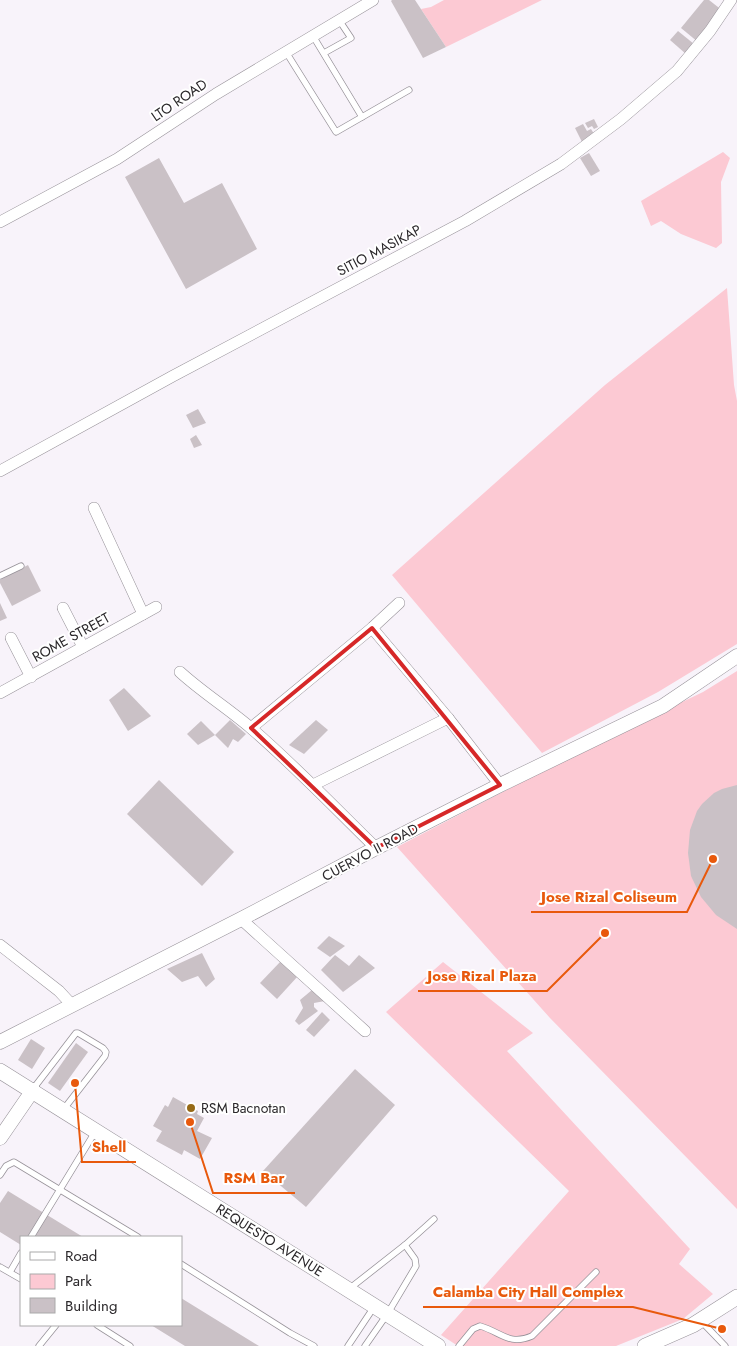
<svg xmlns="http://www.w3.org/2000/svg" width="737" height="1346" viewBox="0 0 737 1346" font-family="Jost,sans-serif">
<style>
.green{fill:#fcc9d3}
.building{fill:#cac1c6}
.lines{fill:none;stroke-linecap:round;stroke-linejoin:round}
.service-casing{stroke:#979299;stroke-width:7}
.minor-casing{stroke:#979299;stroke-width:12}
.tertiary-casing{stroke:#979299;stroke-width:15}
.secondary-casing{stroke:#979299;stroke-width:16}
.service{stroke:#fff;stroke-width:5.5}
.minor{stroke:#fff;stroke-width:11}
.tertiary{stroke:#fff;stroke-width:14}
.secondary{stroke:#fff;stroke-width:15}
.marked{fill:none;stroke:#d62828;stroke-width:4;stroke-linejoin:round}
.poi-dot{fill:#966917;stroke:#fff;stroke-width:2}
.labels{text-anchor:middle;dominant-baseline:central;stroke-width:4;stroke-linejoin:round;paint-order:stroke}
.street-label{font-size:14px;fill:#2b282b;stroke:#fff}
.poi-label{font-size:14px;fill:#2b282b;stroke:#fff;text-anchor:start}
.leader{fill:none;stroke:#e8590c;stroke-width:2}
.callout-dot{fill:#e8590c;stroke:#fff;stroke-width:2}
.callout-label{font-size:15px;text-anchor:middle;font-weight:bold;fill:#e8590c;stroke:#fff;stroke-width:4;stroke-linejoin:round;paint-order:stroke}
</style>
<rect width="100%" height="100%" fill="#f8f3fa"/>
<g class="green">
<path d="M444,0H542L446,47L421,9L431,7Z"/>
<path d="M723,152L730,158L721,182L722,243L716,248L681,234L661,221L651,226L641,201Z"/>
<path d="M727,288L734,385L737,401V644L658,692L542,753L392,575L605,385Z"/>
<path d="M737,671V1209L550,1018L397,847L591,746L703,692Z"/>
<path d="M443,962L533,1033L507,1051L690,1249L679,1264L713,1294L683,1319L616,1346H458L441,1335L569,1191L386,1012Z"/>
</g>
<g class="building">
<path d="M392,0H415L446,47L423,58L391,1Z"/>
<path d="M704,0H709L723,11L698,42L681,28Z"/>
<path d="M678,31L694,44L686,54L670,40Z"/>
<path d="M594,119L598,127L594,129L592,126L588,128L585,123Z"/>
<path d="M583,124L587,131L591,129L596,137L583,144L575,128Z"/>
<path d="M589,153L600,171L591,176L580,158Z"/>
<path d="M159,158L184,203L222,183L257,249L186,289L125,177Z"/>
<path d="M198,409L206,423L193,428L186,415Z"/>
<path d="M196,435L202,445L194,448L190,439Z"/>
<path d="M28,565L41,591L12,606L0,583V580Z"/>
<path d="M0,603L7,618L0,621Z"/>
<path d="M124,688L151,716L128,731L109,700Z"/>
<path d="M230,720L246,734L238,742L233,739L228,748L215,735Z"/>
<path d="M316,720L328,730L304,754L289,745Z"/>
<path d="M201,721L215,735L198,745L187,734Z"/>
<path d="M159,780L234,852L202,886L127,814Z"/>
<path d="M737,785V929L716,915L701,897L691,876L688,853L690,830L697,811L702,804L714,793L722,789Z"/>
<path d="M329,936L345,946L330,957L317,948Z"/>
<path d="M202,953L215,979L206,987L198,976L182,982L167,969Z"/>
<path d="M335,955L349,966L359,955L375,968L343,992L321,970Z"/>
<path d="M281,961L298,976L277,999L260,983Z"/>
<path d="M312,990L325,1001L314,1003V1007L318,1011L299,1025L295,1021L303,1008L300,1000Z"/>
<path d="M322,1012L330,1020L314,1037L306,1030Z"/>
<path d="M31,1039L45,1048L32,1069L18,1060Z"/>
<path d="M76,1043L88,1052L60,1091L48,1083Z"/>
<path d="M355,1069L395,1105L306,1207L263,1171Z"/>
<path d="M173,1097L198,1111L197,1114L204,1118L197,1131L212,1138L200,1159L184,1150L182,1155L156,1141L162,1131L153,1126L165,1105L168,1107Z"/>
<path d="M8,1191L83,1237H21V1245L0,1232V1203Z"/>
<path d="M181,1298L259,1346H185L151,1325H181Z"/>
</g>
<g class="lines">
<defs>
<g id="service">
<path d="M313,36L362,117"/>
<path d="M286,52L336,132L409,90"/>
<path d="M324,53L351,38L339,20"/>
<path d="M0,576L21,566"/>
<path d="M33,1089L76,1033H78L103,1048L106,1052L105,1056L63,1110"/>
<path d="M0,1175L6,1166L14,1162L138,1237"/>
<path d="M31,1237L95,1132"/>
<path d="M181,1264L290,1333L314,1346"/>
<path d="M0,1267L21,1279"/>
<path d="M10,1272L21,1253"/>
<path d="M349,1289L405,1245L434,1219"/>
<path d="M701,1321L725,1346"/>
<path d="M97,1325L130,1346"/>
<path d="M39,1346L56,1325"/>
<path d="M348,1346L374,1307"/>
<path d="M365,1346L388,1313L416,1266L415,1259L405,1245"/>
<path d="M459,1346L473,1329L480,1326C501,1332 509,1346 532,1336L596,1272"/>
</g>
<g id="minor">
<path d="M0,222L117,159L216,94L373,0"/>
<path d="M0,471L173,376L465,221L561,164L621,119L677,71L710,31L731,0"/>
<path d="M94,508L143,614"/>
<path d="M63,608L83,647"/>
<path d="M372,628L448,718L500,785"/>
<path d="M11,638L31,677"/>
<path d="M180,672C203,693 229,709 252,729C295,766 335,808 376,848"/>
<path d="M0,693L156,607"/>
<path d="M251,728L372,628L399,603"/>
<path d="M313,785L448,718"/>
<path d="M241,919L365,1031"/>
<path d="M0,945L59,991L71,1004"/>
</g>
<g id="tertiary">
<path d="M0,1042L241,919L376,848L500,785L663,706L737,656"/>
<path d="M0,1138L33,1090"/>
</g>
<g id="secondary">
<path d="M0,1071L438,1346"/>
<path d="M645,1346L693,1325L737,1297"/>
</g>
</defs>
<use href="#service" class="service-casing"/>
<use href="#minor" class="minor-casing"/>
<use href="#tertiary" class="tertiary-casing"/>
<use href="#secondary" class="secondary-casing"/>
<use href="#service" class="service"/>
<use href="#minor" class="minor"/>
<use href="#tertiary" class="tertiary"/>
<use href="#secondary" class="secondary"/>
</g>
<path class="marked" d="M372,628L500,785L376,848L251,728Z"/>
<circle class="poi-dot" cx="191" cy="1108" r="5"/>
<g class="labels">
<g class="street-label">
<text transform="translate(179 100) rotate(-34)">LTO ROAD</text>
<text transform="translate(379 250) rotate(-28)">SITIO MASIKAP</text>
<text transform="translate(71 637) rotate(-29)">ROME STREET</text>
<text transform="translate(370 852) rotate(-28)">CUERVO II ROAD</text>
<text transform="translate(270 1240) rotate(32)">REQUESTO AVENUE</text>
</g>
<g class="poi-label">
<text x="201" y="1108">RSM Bacnotan</text>
</g>
</g>
<path class="leader" d="M713 859L687 912H531M605 933L547 991H418M75 1083L82 1162H136M190 1122L213 1193H295M722 1329L633 1307H423"/>
<g class="callout-dot">
<circle cx="713" cy="859" r="5"/>
<circle cx="605" cy="933" r="5"/>
<circle cx="75" cy="1083" r="5"/>
<circle cx="190" cy="1122" r="5"/>
<circle cx="722" cy="1329" r="5"/>
</g>
<g class="callout-label">
<text x="609" y="902">Jose Rizal Coliseum</text>
<text x="482" y="981">Jose Rizal Plaza</text>
<text x="109" y="1152">Shell</text>
<text x="254" y="1183">RSM Bar</text>
<text x="528" y="1297">Calamba City Hall Complex</text>
</g>
<rect x="20" y="1236" width="162" height="90" fill="#ffffff" stroke="#aaa9aa"/>
<rect x="30" y="1252" width="25" height="8" fill="#ffffff" stroke="#aaa9aa"/>
<text x="65" y="1261" font-size="15" fill="#2b282b">Road</text>
<rect x="30" y="1274" width="25" height="15" fill="#fcc9d3" stroke="#aaa9aa"/>
<text x="65" y="1286" font-size="15" fill="#2b282b">Park</text>
<rect x="30" y="1298" width="25" height="15" fill="#cac1c6" stroke="#aaa9aa"/>
<text x="65" y="1311" font-size="15" fill="#2b282b">Building</text>
</svg>
